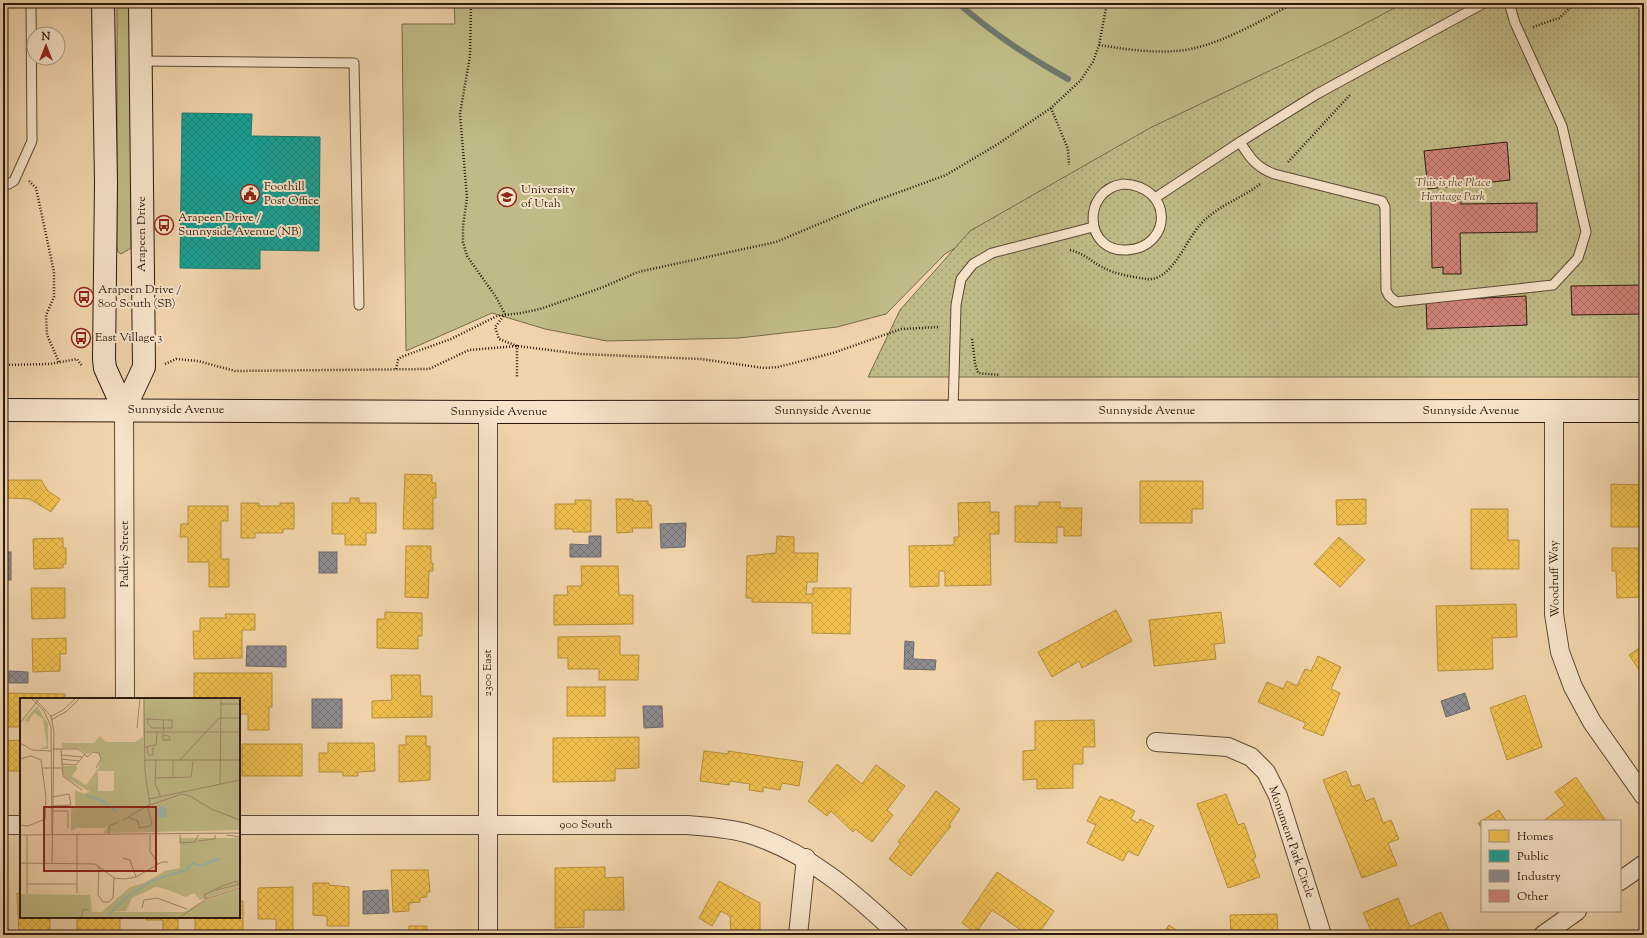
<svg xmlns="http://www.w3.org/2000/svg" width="1647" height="938" viewBox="0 0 1647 938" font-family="'Sorts Mill Goudy',serif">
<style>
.grass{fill:#c0bb86;stroke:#766a4a}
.park{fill:url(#park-dots);stroke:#766a4a}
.homes{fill:url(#homes-cross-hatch);stroke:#b68f3b}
.public{fill:url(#public-cross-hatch);stroke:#1d7a6f}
.industry{fill:url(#industry-cross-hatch);stroke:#706a6a}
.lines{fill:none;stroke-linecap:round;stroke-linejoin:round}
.stream{stroke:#6e786c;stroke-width:6}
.building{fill:url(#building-cross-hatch);stroke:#2b190e}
.lane-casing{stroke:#5c4836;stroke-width:11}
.street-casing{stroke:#5c4836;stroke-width:20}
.secondary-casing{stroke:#2b190e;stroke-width:24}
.path{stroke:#2b190e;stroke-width:2.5;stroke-dasharray:1 2;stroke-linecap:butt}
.lane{stroke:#f6e3c9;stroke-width:9}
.street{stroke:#f6e3c9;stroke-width:18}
.secondary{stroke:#f6e3c9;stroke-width:22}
.labels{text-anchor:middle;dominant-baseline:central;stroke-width:4;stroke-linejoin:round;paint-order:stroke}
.park-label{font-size:12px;font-style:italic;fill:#584a32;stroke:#f6e3c9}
.poi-label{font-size:12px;fill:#2b190e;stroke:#f6e3c9;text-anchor:start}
.street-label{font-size:12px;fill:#2b190e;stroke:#f6e3c9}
.inset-river{fill:none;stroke:#9bb8aa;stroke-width:2}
.inset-road{fill:none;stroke:#a2896d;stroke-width:1}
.view{fill:#8f2418;fill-opacity:0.15;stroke:#8f2418;stroke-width:2}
.inset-edge{fill:none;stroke:#2b190e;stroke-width:2}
</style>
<defs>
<pattern id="park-dots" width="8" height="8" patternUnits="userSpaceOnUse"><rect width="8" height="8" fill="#c0bb86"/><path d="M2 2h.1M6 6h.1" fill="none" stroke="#a5a072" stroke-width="1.8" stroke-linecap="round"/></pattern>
<pattern id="homes-cross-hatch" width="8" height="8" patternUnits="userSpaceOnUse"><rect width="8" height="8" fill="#f2c14e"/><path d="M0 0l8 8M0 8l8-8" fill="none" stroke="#d0a543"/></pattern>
<pattern id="public-cross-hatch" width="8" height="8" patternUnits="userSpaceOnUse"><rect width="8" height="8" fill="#17a398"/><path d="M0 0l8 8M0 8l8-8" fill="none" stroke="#15847a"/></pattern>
<pattern id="industry-cross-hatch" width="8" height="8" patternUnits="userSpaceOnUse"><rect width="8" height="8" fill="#8d8d92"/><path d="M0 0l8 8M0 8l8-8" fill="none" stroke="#737276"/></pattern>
<pattern id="building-cross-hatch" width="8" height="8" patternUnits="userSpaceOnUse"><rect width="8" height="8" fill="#d2847a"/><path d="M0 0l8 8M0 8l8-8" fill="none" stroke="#ab6b62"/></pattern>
</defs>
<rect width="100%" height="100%" fill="#f1d4ac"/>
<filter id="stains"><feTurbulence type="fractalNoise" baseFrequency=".005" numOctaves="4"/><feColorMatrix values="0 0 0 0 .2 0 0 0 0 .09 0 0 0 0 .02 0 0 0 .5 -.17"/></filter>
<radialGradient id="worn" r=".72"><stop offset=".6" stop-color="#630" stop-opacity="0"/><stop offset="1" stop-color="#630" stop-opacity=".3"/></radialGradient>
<g class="grass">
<path d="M119,3H127L130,6L131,248L121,254L118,252L117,247V9Z"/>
<path d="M454,3H1461L982,232L945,254L886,314L837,327L739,338L607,341L545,329L492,313L406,351L402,24H455Z"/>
</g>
<path class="park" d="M1404,3H1644V377H868L900,310L970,231L1150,128L1334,40Z"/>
<g class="homes">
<path d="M405,474L432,475V483H436V498H433V529H403Z"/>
<path d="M9,480H41L48,491L60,499L51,512L30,499L9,498L3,502V484Z"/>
<path d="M1140,481H1203V509H1192V523H1140Z"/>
<path d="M1611,484L1644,485V527H1611Z"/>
<path d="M350,498H359V503H376V533H366V545H345V534H332V503H350Z"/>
<path d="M616,499H633L632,501H648V505H651L652,528H632L633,532L617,533Z"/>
<path d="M1366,499V524L1337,525L1336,500Z"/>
<path d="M575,500H591V532H573V529H555V504H575Z"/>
<path d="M990,502V512H999V534H990L991,585L945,586V571H939V586L910,587L909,546L954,545V537H959L958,503Z"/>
<path d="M1039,502H1060V508H1082L1081,536H1064V527H1057V543L1015,542V506H1039Z"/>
<path d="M241,503H259V506H280V503H294V529H283V533H255V538H241Z"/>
<path d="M188,506H228V521H221V559H229V587H209V562H188V537H180L181,524H188Z"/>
<path d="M1471,509H1508V540H1519V569H1471Z"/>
<path d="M777,536L794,537V553H818L817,582H807L806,594H813V588H851L850,634L812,633V603L752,602V598H746L747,556L776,553Z"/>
<path d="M1339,537L1365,560L1340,587L1314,564Z"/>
<path d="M63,538V548H66V564H63V568L34,569L33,539Z"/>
<path d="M406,546H431V563H433V571H429L428,598L405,597Z"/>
<path d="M1612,548H1644V597L1617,598L1616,571H1612Z"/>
<path d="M581,566H618L619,595H633V624L554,625V595H568L567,586H582Z"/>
<path d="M31,588H65V618L32,619Z"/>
<path d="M1516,604L1517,637L1492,638L1493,669L1438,671L1436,606Z"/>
<path d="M1116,610L1132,641L1082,668L1079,661L1052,677L1038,652Z"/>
<path d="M385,612L422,613V636H418V649L377,648V619H385Z"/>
<path d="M1221,612L1225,643L1214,644L1216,659L1154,666L1149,620Z"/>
<path d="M225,614H255V630H242V658L194,659L193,631H200V618H226Z"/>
<path d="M620,636V655H639L638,680H599V669H568V658H558V637Z"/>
<path d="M66,638V654H60V671L33,672L32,639Z"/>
<path d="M1644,645V677L1629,655Z"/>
<path d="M1318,656L1341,667L1331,689L1340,693L1323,736L1303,728L1306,723L1258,702L1267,682L1283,689L1287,681L1297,686L1305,669L1311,671Z"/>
<path d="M194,673H272V707H269V730H248V714H239V699H194Z"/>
<path d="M391,675H420L421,696H432V717L372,718V701L392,700Z"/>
<rect x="567" y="687" width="38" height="29"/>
<path d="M3,693L65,694V699H21V727H3Z"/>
<path d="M1525,695L1542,747L1507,760L1490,708Z"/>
<path d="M1094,720L1095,747H1083V764H1073V788L1037,789V779L1023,780V751L1035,750V721Z"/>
<path d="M406,736H426V746H430V780L399,782V745H406Z"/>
<path d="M639,737V768L615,769V781L553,782V738Z"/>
<path d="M21,740V775L20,771H3V741Z"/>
<path d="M328,743H374L375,771L358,772V776H343V772H319V753H328Z"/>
<rect x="242" y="744" width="60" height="32"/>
<path d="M704,751L728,754V751L803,762L799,786L782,783L780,790L763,787V792L749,790L750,784L730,781L729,785L700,781Z"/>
<path d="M837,764L862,784L876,765L905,786L887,810L893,815L872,842L855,829L853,832L831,811L827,816L808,801Z"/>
<path d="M1346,771L1352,787L1359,784L1366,801L1374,798L1383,823L1391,820L1399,839L1388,843L1397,865L1362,878L1323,780Z"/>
<path d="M1576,777L1606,821H1543L1565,805L1555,792Z"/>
<path d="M936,791L960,809L949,825L951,826L911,876L889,859L901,843L898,842Z"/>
<path d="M1226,794L1238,825L1244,823L1256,857L1253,859L1260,877L1228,888L1197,804Z"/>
<path d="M1100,796L1110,801L1111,799L1135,811L1131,819L1138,823L1140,819L1154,826L1138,856L1128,851L1123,861L1087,843L1096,825L1087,821Z"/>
<path d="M1499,810L1506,821H1482V829L1478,823Z"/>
<path d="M605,867V878L623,877L624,910H584V927L555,928V868Z"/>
<path d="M391,870H428L430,892H427V897L420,898V902L409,903V911L393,912Z"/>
<path d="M997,872L1054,911L1038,935H1028L992,910L976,933L962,923Z"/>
<path d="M719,881L760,903V935H731L730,916L721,911L712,926L699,918Z"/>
<path d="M313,883H329V885L349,887V926H327V916L313,915Z"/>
<path d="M293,887V935H276V919H258V888Z"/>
<path d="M17,893H21V917H50V935H19Z"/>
<path d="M1398,898L1410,927L1441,912L1451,935H1373L1363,913Z"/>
<path d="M239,901H243V935H195V917H239Z"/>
<path d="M1277,914L1278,935H1231L1230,915Z"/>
<path d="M77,917H120V935H90V931H77Z"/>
<path d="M146,917H178V935H163V920H146Z"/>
<path d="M1169,925L1183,935H1162Z"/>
<path d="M409,926H427V931H433V935H392V931H409Z"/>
<rect x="601" y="934" width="23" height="1"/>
</g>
<path class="public" d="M182,113L252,114L251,136L320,137L319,251L260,250V269L180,268Z"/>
<g class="industry">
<path d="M686,523L685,547L661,548L660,524Z"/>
<path d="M589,536H601V557H570V544L589,545Z"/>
<rect x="3" y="552" width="8" height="28"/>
<rect x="319" y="552" width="18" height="21"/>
<path d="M905,641L914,642L913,659L936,660L935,670L904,669Z"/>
<path d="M247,646H286V667L246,666Z"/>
<path d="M9,671L28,672V683H9Z"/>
<path d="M1465,693L1470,709L1446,717L1441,701Z"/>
<rect x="312" y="699" width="30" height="29"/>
<path d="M643,706H662L663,727L644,728Z"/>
<path d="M388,890L389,913L363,914V891Z"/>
<path d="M1644,926V935H1630Z"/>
<path d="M362,931V935H350V932Z"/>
</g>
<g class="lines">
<path class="stream" d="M958,3C992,33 1028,57 1068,79"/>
</g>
<g class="building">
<path d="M1507,142L1510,180L1428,189L1424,151Z"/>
<path d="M1431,201H1461V204L1537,203V232L1460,233L1461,274H1443V267L1432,268Z"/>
<path d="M1644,285V314L1572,315L1571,286Z"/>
<path d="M1526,296L1527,325L1427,329L1426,301Z"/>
</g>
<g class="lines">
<defs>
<g id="lane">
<path d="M140,61L354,63L359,305"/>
<path d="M1240,142C1250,158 1256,167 1274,174L1382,201L1385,207L1386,290L1389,296L1396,302L1553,285L1578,258L1586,232L1562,126L1515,23L1509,3"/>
<path d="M1123,184C1174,186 1173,247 1127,250C1084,253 1081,190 1123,184Z"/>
<path d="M3,187L14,181L32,141L31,3"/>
<path d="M1155,198L1240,142L1317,94L1484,3"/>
<path d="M953,411L956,305L961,279L973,264L992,253L1093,227"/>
</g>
<g id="street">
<path d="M124,410L125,699"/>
<path d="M1554,411V614L1560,652L1573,687L1592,722L1644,796"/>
<path d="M488,412V935"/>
<path d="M1156,742L1228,747L1251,757L1266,772L1278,796L1322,935"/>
<path d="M3,825H21"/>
<path d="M239,825H688C708,827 730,828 749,834C808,852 855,894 899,935"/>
<path d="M1620,881L1644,864"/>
<path d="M798,935L806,858"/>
<path d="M1543,935L1577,911"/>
</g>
<g id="secondary">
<path d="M103,3L106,183L104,359L105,368L124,410"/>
<path d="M3,410L488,412L1644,411"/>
<path d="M124,410L144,367L140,3"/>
</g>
</defs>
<use href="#lane" class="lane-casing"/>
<use href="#street" class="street-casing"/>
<use href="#secondary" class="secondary-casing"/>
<g class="path">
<path d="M471,3L470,56L460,114L467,198L463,226V242L467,256L496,297L505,314L495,327L499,339L517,346V377"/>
<path d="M1533,27L1559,18L1575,3"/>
<path d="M1099,45C1124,49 1150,53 1175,51C1214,49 1260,21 1294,3"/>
<path d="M1051,108L1068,149L1069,165"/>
<path d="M1288,162L1351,94"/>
<path d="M29,181L36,188L54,272V297L46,315L47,335L59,362"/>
<path d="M1070,250C1085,254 1089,260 1102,267C1114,274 1133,277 1146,279C1172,282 1185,241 1200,225C1216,206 1241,199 1260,184"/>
<path d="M972,339L975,363L978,373L1000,375"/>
<path d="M165,364L176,359L198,361L235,371L429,369L469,350L517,346L581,354L701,359L764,368L778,367L833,353L901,329L940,327"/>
<path d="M3,365L50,364L77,359L82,366"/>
<path d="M396,369L398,360L401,357L451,339L497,316L521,313L540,309L601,288L638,272L776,242L864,205L946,175L998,144L1051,108L1080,81L1093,62L1099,45L1107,3"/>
</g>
<use href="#lane" class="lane"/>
<use href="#street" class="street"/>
<use href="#secondary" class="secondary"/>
</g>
<defs>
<symbol id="civic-ring" viewBox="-11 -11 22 22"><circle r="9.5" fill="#f6e3c9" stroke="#8f2418" stroke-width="1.5"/><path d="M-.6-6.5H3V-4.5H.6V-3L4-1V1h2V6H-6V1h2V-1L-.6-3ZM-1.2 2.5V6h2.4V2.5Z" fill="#8f2418"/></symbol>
<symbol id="university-ring" viewBox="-11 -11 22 22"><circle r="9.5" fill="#f6e3c9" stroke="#8f2418" stroke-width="1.5"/><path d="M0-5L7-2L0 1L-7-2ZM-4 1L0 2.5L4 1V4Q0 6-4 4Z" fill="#8f2418"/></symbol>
<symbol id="bus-ring" viewBox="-11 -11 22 22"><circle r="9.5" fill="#f6e3c9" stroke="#8f2418" stroke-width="1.5"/><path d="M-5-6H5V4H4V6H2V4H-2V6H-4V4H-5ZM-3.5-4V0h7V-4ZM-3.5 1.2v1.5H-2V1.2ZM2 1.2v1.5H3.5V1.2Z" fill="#8f2418"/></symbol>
</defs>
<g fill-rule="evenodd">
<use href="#civic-ring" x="239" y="183" width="22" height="22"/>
<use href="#university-ring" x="496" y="186" width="22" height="22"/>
<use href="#bus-ring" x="153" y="214" width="22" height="22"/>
<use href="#bus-ring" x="73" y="286" width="22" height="22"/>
<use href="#bus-ring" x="70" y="327" width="22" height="22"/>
</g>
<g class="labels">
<g class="park-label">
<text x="1453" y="183">This is the Place<tspan x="1453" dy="14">Heritage Park</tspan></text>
</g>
<g class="poi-label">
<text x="264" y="187">Foothill<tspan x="264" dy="14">Post Office</tspan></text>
<text x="521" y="190">University<tspan x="521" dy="14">of Utah</tspan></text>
<text x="178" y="218">Arapeen Drive /<tspan x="178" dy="14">Sunnyside Avenue (NB)</tspan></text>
<text x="98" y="290">Arapeen Drive /<tspan x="98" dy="14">800 South (SB)</tspan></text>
<text x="95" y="338">East Village 3</text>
</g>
<g class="street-label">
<text transform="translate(142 234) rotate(-90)">Arapeen Drive</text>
<text x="176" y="410">Sunnyside Avenue</text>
<text x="823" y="411">Sunnyside Avenue</text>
<text x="1147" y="411">Sunnyside Avenue</text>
<text x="1471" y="411">Sunnyside Avenue</text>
<text x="499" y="412">Sunnyside Avenue</text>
<text transform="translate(125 554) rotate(-90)">Padley Street</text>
<text transform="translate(1555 579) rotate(-91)">Woodruff Way</text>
<text transform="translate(488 673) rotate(-90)">2300 East</text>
<text x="586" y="825">900 South</text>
<text transform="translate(1291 842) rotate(71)">Monument Park Circle</text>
</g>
</g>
<g transform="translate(20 698)">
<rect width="220" height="220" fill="#f1d4ac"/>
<path d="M80,38L86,44H115L123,39V69L129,104L84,130H57L51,133V111L55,110V92L64,96L70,94L45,79L41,71L43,68H55L58,70L52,78L66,87L79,69L81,59L75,53L67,56L60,51L42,50V45H74ZM78,73H94V93H78ZM220,191V220H0V196L70,197L72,214H164L186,202Z" fill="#c0bb86" fill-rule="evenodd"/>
<path d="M175,161L149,182L145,191L136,189L112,200L106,213L82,214L110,189L124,185L145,173L160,170Z" fill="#c0bb86"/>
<path d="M123,0H220V132L83,135L90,125L123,107ZM160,140H220V189L180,202L174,195L166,199L145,191L150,178L160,173Z" fill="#c0bb86"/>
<path d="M17,8L28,26V51H19L27,48L23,21L14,15L8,24L5,22Z" fill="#c0bb86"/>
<path d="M136.5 114a5.5 5.5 0 1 1 11 0a5.5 5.5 0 1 1-11 0Z" fill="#9bb8aa"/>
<path class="inset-river" d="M66,97L85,104M85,105L97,114M89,217L104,201L134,182L166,172L172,165L182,168L200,160"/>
<path class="inset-road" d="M11,0L24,13L31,29L32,137M14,0L31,18L34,35L32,165M124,0L125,74L130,107M201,6H220M30,19L43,12L56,0M124,21H128L143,22H152V30H132L128,26V21M31,22L47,13L60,0M143,22L144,34M0,25L20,0M117,30L120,0M125,34H220M143,34V42H150L149,38L143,37M0,45L12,52L31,53M125,49L136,47L137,34M127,49L128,57H133V49M32,51H58L65,56L56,67L41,66M41,51L43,78L62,92M65,56L67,59L73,54L79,55L81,61L76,70M41,57L62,59M0,61L11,58L21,62L26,99L25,121L8,128L0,127M41,61L59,63M125,62H220M136,62L135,86L141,99M159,63L199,20H220M23,70H41M153,79V63M135,80L171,79L173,63M200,86L201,0M129,101L220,82M32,108L51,107L49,96L33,99M33,113H48V130M108,119L118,123L119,130L130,128L132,125L127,108M103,122L127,108L162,96L170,98L191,111L220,122M89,136V128L98,124M0,137L220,135M57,137V195M130,137V153L138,166M160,137V145L175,144L178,137M207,137L220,139M178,143L195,141V137M103,160L110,162L116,179M0,165L75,166L94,180L105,181L116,179L142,164H148M79,168L78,197L83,204H89L93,200L94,180M7,186H57M196,192L220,186M7,196V137M186,201L184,197L202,188L217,183V186M122,210L124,202L137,200L167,211M61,220L63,212L69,211M159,220L186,201L220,190"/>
<path class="view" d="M24,109H136V173H24Z"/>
<rect width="220" height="220" class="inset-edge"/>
</g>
<rect width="1647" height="938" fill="none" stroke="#f1d4ac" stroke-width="16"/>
<rect x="4" y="4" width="1639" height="930" fill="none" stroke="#2b190e" stroke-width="2"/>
<rect x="8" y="8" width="1631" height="922" fill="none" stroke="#2b190e"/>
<rect x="1481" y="820" width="140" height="92" fill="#f6e3c9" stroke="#a5927e"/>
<rect x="1489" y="830" width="20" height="12" fill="#f2c14e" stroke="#a5927e"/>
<text x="1517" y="840" font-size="12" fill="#2b190e">Homes</text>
<rect x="1489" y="850" width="20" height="12" fill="#17a398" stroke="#a5927e"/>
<text x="1517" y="860" font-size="12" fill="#2b190e">Public</text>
<rect x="1489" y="870" width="20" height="12" fill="#8d8d92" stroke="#a5927e"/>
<text x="1517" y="880" font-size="12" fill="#2b190e">Industry</text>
<rect x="1489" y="890" width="20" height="12" fill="#d2847a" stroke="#a5927e"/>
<text x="1517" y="900" font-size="12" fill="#2b190e">Other</text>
<g transform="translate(46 46)"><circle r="19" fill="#f6e3c9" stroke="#a5927e"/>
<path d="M0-3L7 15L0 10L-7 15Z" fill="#8f2418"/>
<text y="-6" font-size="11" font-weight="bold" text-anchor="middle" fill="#2b190e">N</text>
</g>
<rect width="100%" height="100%" filter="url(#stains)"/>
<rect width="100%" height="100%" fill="url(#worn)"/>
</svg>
